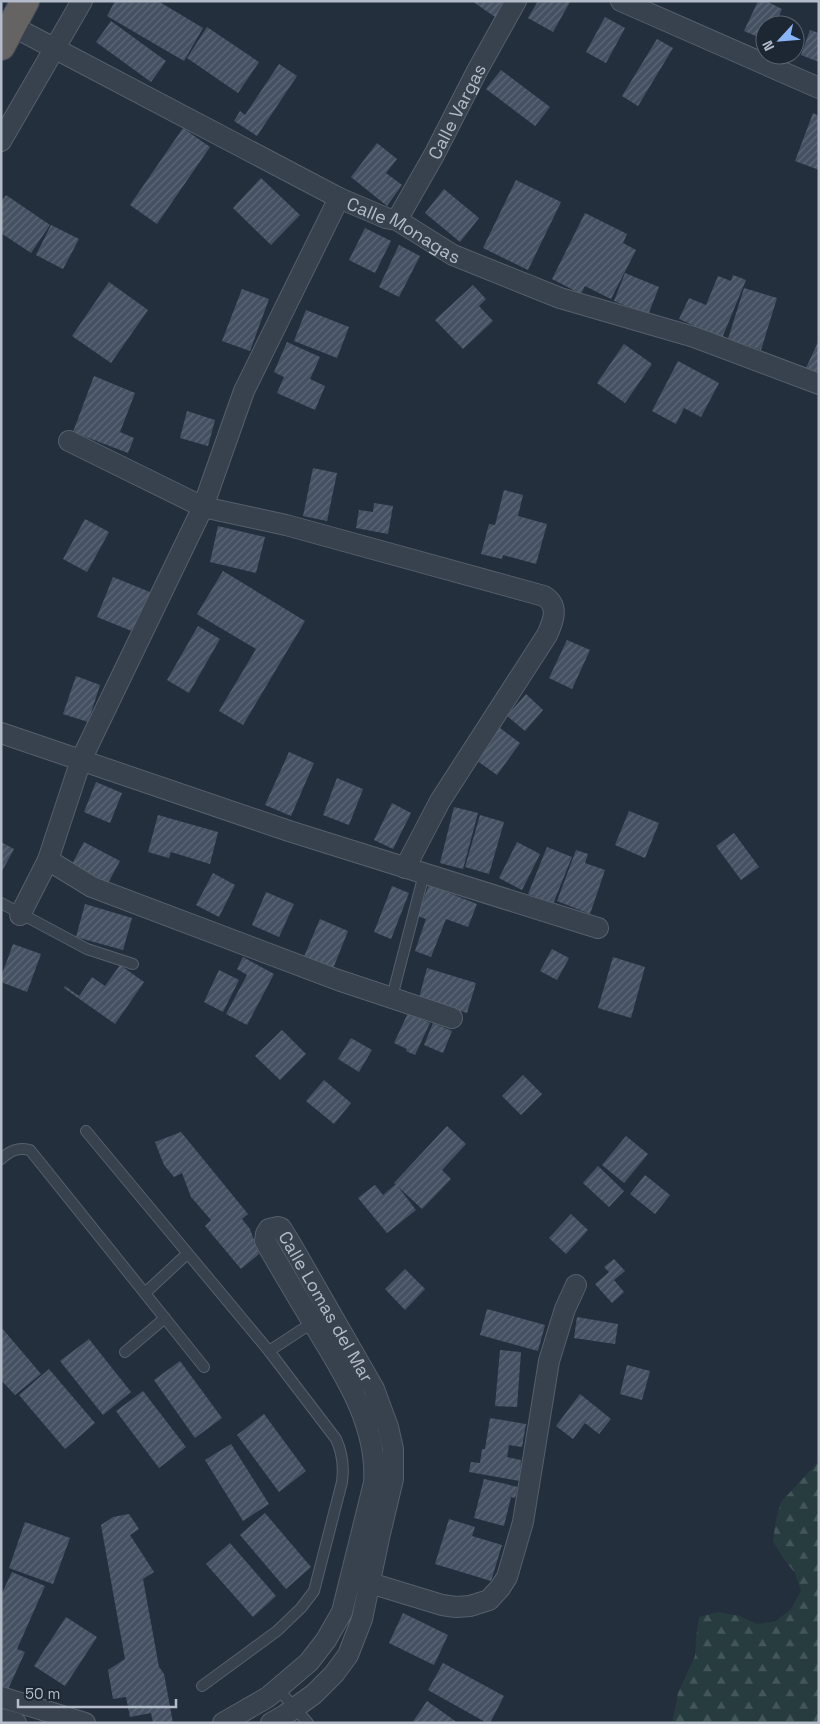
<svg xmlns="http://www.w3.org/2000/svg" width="820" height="1724" viewBox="0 0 820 1724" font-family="'Space Grotesk',sans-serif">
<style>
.forest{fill:url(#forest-firs)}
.building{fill:url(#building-hatch)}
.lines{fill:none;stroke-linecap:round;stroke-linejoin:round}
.service-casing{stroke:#565f6c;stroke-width:12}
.minor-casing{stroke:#565f6c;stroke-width:22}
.trunk-casing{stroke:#434c59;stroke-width:30}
.service{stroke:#38414e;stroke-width:10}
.minor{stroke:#38414e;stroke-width:20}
.trunk{stroke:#656462;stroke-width:28}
.labels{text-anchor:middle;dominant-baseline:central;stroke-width:4;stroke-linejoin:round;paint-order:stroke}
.street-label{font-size:18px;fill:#b4bcc9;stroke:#1d2633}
</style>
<defs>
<pattern id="forest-firs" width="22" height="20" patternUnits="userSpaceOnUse" patternTransform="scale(1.25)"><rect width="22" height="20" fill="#263c3f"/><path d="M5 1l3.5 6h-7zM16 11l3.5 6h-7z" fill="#435659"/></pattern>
<pattern id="building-hatch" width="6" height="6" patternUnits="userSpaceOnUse" patternTransform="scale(1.25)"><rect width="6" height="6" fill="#455162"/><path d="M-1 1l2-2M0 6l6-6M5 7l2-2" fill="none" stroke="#5d6877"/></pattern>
</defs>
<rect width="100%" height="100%" fill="#242f3e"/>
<path class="forest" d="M819,1461V1723H672L678,1693L695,1656L696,1638L699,1617L718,1612L740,1616L757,1624L776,1621L791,1609L801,1591L795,1573L783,1558L773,1541L776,1520L781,1502Z"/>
<g class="building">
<path d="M115,1H158L203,28L184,61L107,16Z"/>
<path d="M472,1H506L495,17Z"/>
<path d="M538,1L570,2L553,32L528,18Z"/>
<path d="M758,1H766L782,9L775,25H765V40L744,31Z"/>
<path d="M605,17L625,28L606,63L586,52Z"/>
<path d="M111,21L166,61L151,82L96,42Z"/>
<path d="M207,27L259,62L238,93L187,58Z"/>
<path d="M810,30L819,33V62L801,55Z"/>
<path d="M657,39L673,48L638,106L622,96Z"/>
<path d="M279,64L297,76L257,136L234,121L240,111L245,115Z"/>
<path d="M501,70L550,107L535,126L486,89Z"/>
<path d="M813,113L819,116V170L795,161Z"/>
<path d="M183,128L210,147L157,224L130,205Z"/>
<path d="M377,143L397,159L386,173L402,185L387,206L351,177Z"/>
<path d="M261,178L300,215L271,245L233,208Z"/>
<path d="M516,180L561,202L528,270L483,248Z"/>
<path d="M444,189L479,218L460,242L425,213Z"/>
<path d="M6,195L50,225L31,253L1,233V202Z"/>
<path d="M585,213L627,234L623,243L636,250L611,299L585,286L581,294L552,279Z"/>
<path d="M51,225L79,239L63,269L36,255Z"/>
<path d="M365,228L391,241L375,273L349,260Z"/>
<path d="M399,245L420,256L399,297L379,287Z"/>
<path d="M625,273L659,287L648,315L614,301Z"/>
<path d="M733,275L746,280L722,338L679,319L689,298L706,305L718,276L731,281Z"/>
<path d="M109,282L148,310L111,363L72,336Z"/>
<path d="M473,285L486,299L479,306L493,321L463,349L435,320Z"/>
<path d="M744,288L777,298L761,350L728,339Z"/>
<path d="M242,289L269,299L250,351L222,341Z"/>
<path d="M306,310L349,327L337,358L294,341Z"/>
<path d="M819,340V377L805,370Z"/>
<path d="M287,342L320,357L310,379L325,386L315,410L277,393L284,377L274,372Z"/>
<path d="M624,344L652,364L625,403L597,383Z"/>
<path d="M678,361L719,383L701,417L684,408L676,424L652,411Z"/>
<path d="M94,376L135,393L120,432L134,438L128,453L73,432Z"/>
<path d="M187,411L215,420L208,446L180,438Z"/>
<path d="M313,468L337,473L327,521L303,516Z"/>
<path d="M504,490L523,495L518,516L547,524L536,564L503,555L502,559L481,554L489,524L495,525Z"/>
<path d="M374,503L393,506L388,534L356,528L359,510L373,512Z"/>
<path d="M85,519L109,532L87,572L63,559Z"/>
<path d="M218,526L265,537L256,573L210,562Z"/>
<path d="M223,571L305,621L243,725L219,711L256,649L197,614Z"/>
<path d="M113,577L150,592L134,632L97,617Z"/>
<path d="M198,626L220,639L189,693L167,680Z"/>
<path d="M567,640L590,650L572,689L549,678Z"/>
<path d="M76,676L100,685L88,722L63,714Z"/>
<path d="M526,694L543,710L525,731L507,716Z"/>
<path d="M500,728L520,743L497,775L476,760Z"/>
<path d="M289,752L314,763L291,816L265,805Z"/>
<path d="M337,778L363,789L349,825L323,815Z"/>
<path d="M96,782L122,793L110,823L84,812Z"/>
<path d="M392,803L411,813L393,849L374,840Z"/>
<path d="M454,807L478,813L463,869L440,863Z"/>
<path d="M629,811L659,823L645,858L615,845Z"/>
<path d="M158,815L218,832L210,864L171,852L169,858L148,852Z"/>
<path d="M480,815L504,822L489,874L465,867Z"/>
<path d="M734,833L759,867L741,880L716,846Z"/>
<path d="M1,842L14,849L1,873Z"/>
<path d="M84,842L120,861L108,883L72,864Z"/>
<path d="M517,842L540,854L522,890L499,878Z"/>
<path d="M547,847L572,857L553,904L528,894Z"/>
<path d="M576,850L588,854L585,863L605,870L590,914L557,901Z"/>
<path d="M213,873L235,885L219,917L196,905Z"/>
<path d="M429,885L477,904L468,927L446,919L431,957L415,951L426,919L417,916Z"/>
<path d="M392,886L409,893L391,939L374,932Z"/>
<path d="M266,892L294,904L279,937L252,925Z"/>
<path d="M85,904L132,918L123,950L76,937Z"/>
<path d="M320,919L348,931L332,971L303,959Z"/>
<path d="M13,944L41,954L27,992L1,982V977Z"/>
<path d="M552,949L569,958L557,980L540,971Z"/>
<path d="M243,957L274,974L247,1025L226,1014L247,975L237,969Z"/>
<path d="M613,957L645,967L631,1018L598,1008Z"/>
<path d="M120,965L144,982L115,1024L64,988L65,986L79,996L92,977L105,986Z"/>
<path d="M427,968L476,983L467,1013L419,998Z"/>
<path d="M219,970L239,980L223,1012L204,1002Z"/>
<path d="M408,1013L430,1023L415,1055L406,1051L407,1049L394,1043Z"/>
<path d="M433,1023L452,1031L443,1053L424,1045Z"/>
<path d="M282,1030L306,1054L280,1080L255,1056Z"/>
<path d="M351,1038L372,1050L359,1072L338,1059Z"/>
<path d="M523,1075L542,1094L521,1115L502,1096Z"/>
<path d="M324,1080L351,1103L334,1124L306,1101Z"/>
<path d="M447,1126L466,1144L442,1170L451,1179L422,1209L394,1183Z"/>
<path d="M181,1132L248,1214L242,1219L250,1229L259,1254L241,1269L205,1226L211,1220L191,1197L182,1173L174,1177L164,1165L155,1142Z"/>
<path d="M626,1136L648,1154L624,1183L602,1165Z"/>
<path d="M598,1166L624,1191L609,1207L583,1183Z"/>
<path d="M645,1175L670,1195L655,1214L630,1194Z"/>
<path d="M396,1184L416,1210L387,1233L358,1198L375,1185L383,1195Z"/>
<path d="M571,1214L588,1230L566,1254L549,1238Z"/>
<path d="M614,1259L625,1271L614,1280L624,1292L612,1303L595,1284L609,1272L604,1267Z"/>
<path d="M405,1269L425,1289L405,1310L385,1289Z"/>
<path d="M487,1309L545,1325L538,1351L480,1335Z"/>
<path d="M577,1317L618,1324L615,1344L574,1338Z"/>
<path d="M1,1327L41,1374L15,1395L1,1380Z"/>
<path d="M89,1339L131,1392L103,1415L60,1361Z"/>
<path d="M500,1350L521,1352L517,1407L495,1406Z"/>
<path d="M180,1361L222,1418L195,1438L154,1380Z"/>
<path d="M627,1365L650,1371L642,1400L620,1394Z"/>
<path d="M49,1369L95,1423L65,1449L19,1395Z"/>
<path d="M143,1391L186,1447L159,1468L116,1411Z"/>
<path d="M580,1394L611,1419L599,1434L585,1423L573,1439L556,1426Z"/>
<path d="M264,1414L306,1471L279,1492L237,1435Z"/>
<path d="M490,1418L526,1424L522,1447L509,1445L507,1457L521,1460L520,1481L469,1472L471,1462L480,1463L482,1449H485Z"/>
<path d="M231,1444L269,1504L243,1521L205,1460Z"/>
<path d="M484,1479L518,1487L515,1498L511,1497L504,1526L474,1518Z"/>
<path d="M265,1513L311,1567L286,1589L240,1535Z"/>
<path d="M129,1514L139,1529L130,1535L154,1572L143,1579L159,1667L164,1674L173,1723H153L151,1713L130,1717L126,1697L113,1699L108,1670L125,1659L101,1525L113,1517Z"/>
<path d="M449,1519L475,1527L472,1536L502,1545L491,1581L435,1564Z"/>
<path d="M25,1522L70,1538L53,1584L9,1568Z"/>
<path d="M230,1543L276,1596L253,1617L206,1564Z"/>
<path d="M12,1572L45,1586L17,1649L25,1652L5,1696L1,1694V1595Z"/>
<path d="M403,1613L448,1635L434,1665L389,1643Z"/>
<path d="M66,1617L97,1637L65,1686L34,1666Z"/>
<path d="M443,1663L504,1696L490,1723H487L428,1690Z"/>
<path d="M427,1701L458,1723H412Z"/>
</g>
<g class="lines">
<defs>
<g id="service">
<path d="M1,903L87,949L133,964"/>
<path d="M392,997L424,874"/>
<path d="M86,1131L269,1351L336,1439C343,1454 344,1467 342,1482L314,1591L301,1608L277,1631L202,1686"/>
<path d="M1,1159C10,1151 17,1147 30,1150L204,1367"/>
<path d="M145,1293L187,1254"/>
<path d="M269,1351L315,1321"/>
<path d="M125,1352L165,1318"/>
<path d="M278,1689L308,1723"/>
</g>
<g id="minor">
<path d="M621,1L819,88"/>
<path id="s1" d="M12,26L339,198L386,218L397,220L453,255L560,298L694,337L819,384"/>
<path d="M1,141L82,1"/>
<path d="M339,198L244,391L203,507L81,760L48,860L92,887L338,980L452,1018"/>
<path id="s2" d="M397,220L434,155L477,71L516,1"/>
<path d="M69,441L203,507L286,525L544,596C560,606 553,622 547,635L440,801L405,868"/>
<path d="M1,733L289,831L598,928"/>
<path d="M20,915L48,860"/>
<path d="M370,1583L442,1605L456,1607L470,1606L489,1600L500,1588L507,1577L523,1522L549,1361L565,1309L576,1285"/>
<path d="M1,1697L85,1723"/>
<path d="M1,1719L16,1723"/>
<path id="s3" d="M223,1723L268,1697L309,1662L326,1640L342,1612L374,1483C378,1427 346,1377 318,1331C300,1301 282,1271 265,1241L266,1234L269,1229L278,1227L281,1228L292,1246L374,1389L388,1427L393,1449V1479L379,1538L362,1619L348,1655L334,1674L314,1694L285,1715L271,1723"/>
</g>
<path id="trunk" d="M1,46L25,1"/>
</defs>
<use href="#service" class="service-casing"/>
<use href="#minor" class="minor-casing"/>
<use href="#trunk" class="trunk-casing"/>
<use href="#service" class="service"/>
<use href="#minor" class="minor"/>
<use href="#trunk" class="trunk"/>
</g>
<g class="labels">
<g class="street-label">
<text stroke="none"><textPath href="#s2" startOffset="124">Calle Vargas</textPath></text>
<text stroke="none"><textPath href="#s1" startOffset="442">Calle Monagas</textPath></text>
<text stroke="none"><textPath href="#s3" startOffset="684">Calle Lomas del Mar</textPath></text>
</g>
</g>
<rect width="820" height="1724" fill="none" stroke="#b4bcc9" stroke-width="5"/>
<g transform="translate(780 40) rotate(244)"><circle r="24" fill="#1d2633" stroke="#59626f"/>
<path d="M0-4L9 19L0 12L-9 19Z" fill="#8ab4f8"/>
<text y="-8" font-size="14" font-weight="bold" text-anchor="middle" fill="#b4bcc9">N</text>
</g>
<path d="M18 1699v8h158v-8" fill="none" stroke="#b4bcc9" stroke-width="2.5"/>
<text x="25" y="1699" font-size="15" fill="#b4bcc9" stroke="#1d2633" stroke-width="4" paint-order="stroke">50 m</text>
</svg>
